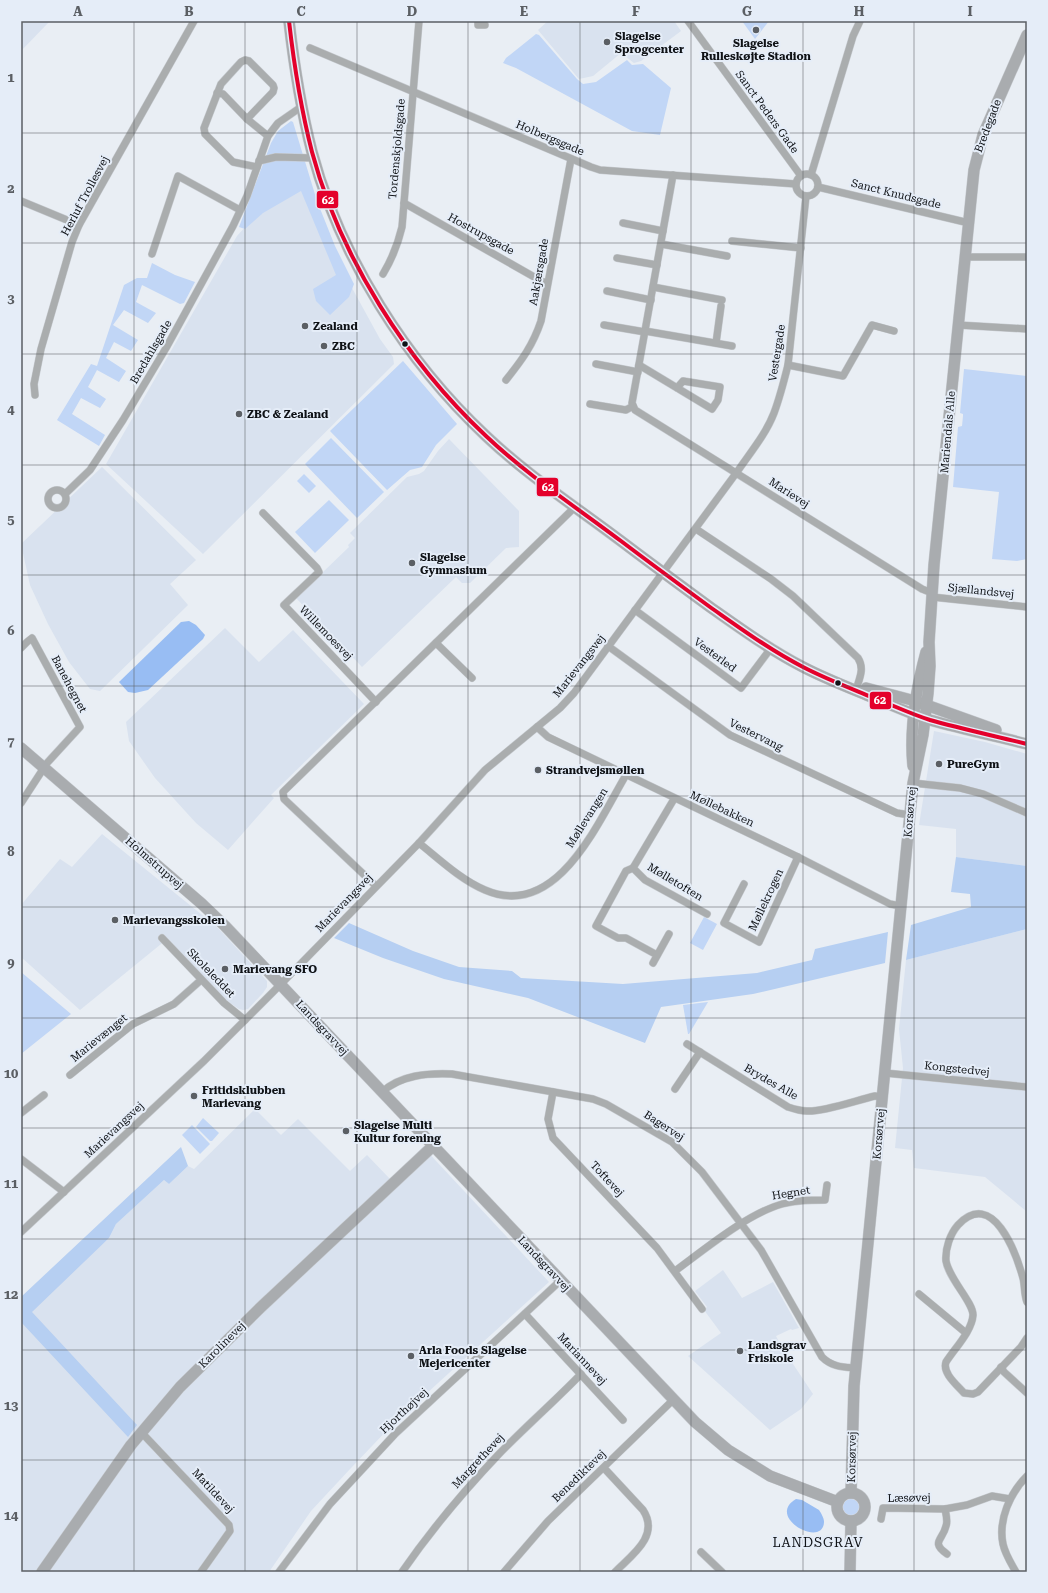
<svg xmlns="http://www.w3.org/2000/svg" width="1048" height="1593" viewBox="0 0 1048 1593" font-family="'Roboto Serif',serif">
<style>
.built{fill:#d9e2ef}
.green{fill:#c1d6f6}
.forest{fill:#b6cff2}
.water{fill:#98bdf3}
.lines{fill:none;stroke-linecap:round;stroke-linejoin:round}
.street-casing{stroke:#c7cbd0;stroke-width:8}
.secondary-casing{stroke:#c7cbd0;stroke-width:12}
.street{stroke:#aaadae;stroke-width:7}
.secondary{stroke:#a9acaf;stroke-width:11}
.bus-1-casing{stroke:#e5edf8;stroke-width:7}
.bus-1{stroke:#e4002b;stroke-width:4}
.grid{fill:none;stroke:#5b5f64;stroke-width:1;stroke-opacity:0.55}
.poi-dot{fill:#5b5f64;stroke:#e5edf8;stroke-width:1.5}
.bus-dot{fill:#0f1216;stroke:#e5edf8;stroke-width:1.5}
.labels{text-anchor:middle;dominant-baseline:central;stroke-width:4;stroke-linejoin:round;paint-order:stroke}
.poi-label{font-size:11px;font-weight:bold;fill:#0f1216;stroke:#e5edf8;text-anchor:start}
.street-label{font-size:11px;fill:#0f1216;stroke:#e5edf8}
.quarter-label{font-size:13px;letter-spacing:1px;fill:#0f1216;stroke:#e5edf8}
.line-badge{stroke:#e5edf8;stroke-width:1.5}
.badge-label{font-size:11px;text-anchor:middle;font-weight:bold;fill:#fff}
.neatline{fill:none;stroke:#5b5f64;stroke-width:1.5}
.grid-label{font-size:13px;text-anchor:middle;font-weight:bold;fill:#5b5f64}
</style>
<rect width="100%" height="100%" fill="#e9eef4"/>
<g class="built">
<path d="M21,21H50L21,51Z"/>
<path d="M548,21H674L681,31L641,61L634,63L621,53L593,76L579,79L538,30Z"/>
<path d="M310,187L346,277L380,339L393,357L394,364L203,554L106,464L237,236L258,213L293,192Z"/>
<path d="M449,439L519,511V547L506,548L470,583H462L456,577L362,667L296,598L349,547L348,545L355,538L350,533L407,477L419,474L424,471L438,451Z"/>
<path d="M102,467L196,560L170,584L188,605L100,691L90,689L69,662L48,624L30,585L21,544Z"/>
<path d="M225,628L259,662L293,630L364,704L271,795L274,798L228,850L196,823L155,778L129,741L126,722Z"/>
<path d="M934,731L985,742L1027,754V866L956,857V829L919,825Z"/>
<path d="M102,834L217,927L267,981V987L263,993L248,1009L243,1010L239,1009L227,1001L166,940L80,1010L21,957V905L60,859L72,867Z"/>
<path d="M1027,929V1210L1026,1211L985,1177L914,1168L912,1150L895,1148L903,1068L899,1029L906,960Z"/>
<path d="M255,1109L281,1135L298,1119L350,1171L367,1155L390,1179L423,1147L549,1282L393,1424L351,1468L311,1511L269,1572H21V1317L109,1238L116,1224L164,1180L169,1184L188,1166L194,1169Z"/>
<path d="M723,1270L742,1298L773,1282L799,1328L792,1330L791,1329L776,1336L781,1346L813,1394L801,1409L770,1430L688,1356L721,1333L704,1310L707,1307L695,1291Z"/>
</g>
<g class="green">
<path d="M742,21H769L755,39Z"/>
<path d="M536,34L539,35L577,79L583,84L596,82L627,60L632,65L643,64L671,88L660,135L632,131L516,68L503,63L506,58Z"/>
<path d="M291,121L293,122L317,201L335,246L354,284L349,297L330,315L316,301L313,289L336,275L301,191L263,213L245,229L239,227L271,143L278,131Z"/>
<path d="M152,263L175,275L195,282L184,303L180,304L142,285L136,302L156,313L148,323L124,310L113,325L138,340L131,351L114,342L106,358L126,371L119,382L97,370L88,387L106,399L100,408L81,398L72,414L105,435L99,446L57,420L91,364L97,366L124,285L137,278H147Z"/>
<path d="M403,361L457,424L436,445L422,467L410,470L387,490L330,431Z"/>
<path d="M964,369L1027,376V559L1017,561L992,559L999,492L953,487L958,427L962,426L963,416V414L960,413Z"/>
<path d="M331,438L384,492L357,518L305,464Z"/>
<path d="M304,474L316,486L309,493L297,481Z"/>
<path d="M329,500L349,520L315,553L295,532Z"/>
<path d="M704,917L717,924L703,950L690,943Z"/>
<path d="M21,972L71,1014L21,1054Z"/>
<path d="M708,1002L689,1034H688L683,1005Z"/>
<path d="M203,1118L219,1133L212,1141H210L196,1127Z"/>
<path d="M192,1125L210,1144L200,1154L182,1135Z"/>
<circle cx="851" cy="1507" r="8"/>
</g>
<g class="forest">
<path d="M956,857L1027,866V929L906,960L911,925L971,907L970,894L951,892Z"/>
<path d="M349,923L413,951L459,967L512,971L521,978L623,984L757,973L812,960L815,949L888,932L885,963L753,994L661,1007L645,1043L528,998L444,979L383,958L334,938Z"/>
<path d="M181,1147L188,1166L169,1184L164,1180L116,1224L109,1238L32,1312L137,1425L128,1437L21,1322V1297Z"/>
</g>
<g class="water">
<path d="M189,621L196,625L205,635L203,639L148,690L135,693L128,692L119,682L181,622Z"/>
<path d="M796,1499L802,1500L819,1510C821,1513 824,1518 824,1522C823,1549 765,1517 796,1499Z"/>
</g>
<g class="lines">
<defs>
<g id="street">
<path d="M478,21V25H485"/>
<path d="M688,21L801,176"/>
<path d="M310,48L591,167L600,170L796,184"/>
<path d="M217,93L223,94L247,119L268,136"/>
<path d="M247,119L273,92L274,88L273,85L249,61L245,60L241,62L221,84L204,128L205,134L233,162L257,167"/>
<path d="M259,161L276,157L314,158"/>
<circle cx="807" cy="185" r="11"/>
<path d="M673,175L632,403L635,410C731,469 826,530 922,589L932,593"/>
<path d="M811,175L853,36L860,21"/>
<path d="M818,187L969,223"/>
<path d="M21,201L79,225"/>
<path d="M404,203L543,282H547"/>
<path d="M623,223L663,231"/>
<path d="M732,241L801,248"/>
<path d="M661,244L727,256"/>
<path d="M152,254L178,176L240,210"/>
<path d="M966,257H1027"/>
<path d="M617,258L657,265"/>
<path d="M383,274C392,259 398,244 402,227L419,21"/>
<path d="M653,287L722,300"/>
<path d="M607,291L651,300"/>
<path d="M604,325L645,332"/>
<path d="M958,325L1027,329"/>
<path d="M645,331L732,346"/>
<path d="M716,343L721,306"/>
<path d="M596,364L638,372"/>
<path d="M639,365L712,409L718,400L720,387L683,381L677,388"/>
<path d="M788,365L843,376L872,325L894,331"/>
<path d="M506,380C522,360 533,345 541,321L571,159"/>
<path d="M35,395L34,384L41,349L72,242L79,225L194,21"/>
<path d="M590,404L626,410L633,406"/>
<circle cx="57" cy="499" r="9"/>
<path d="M65,494L90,470L123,420L166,348L233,226L247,196L268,136L278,123L301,107"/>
<path d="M263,513L317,568L319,572L284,605L376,702"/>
<path d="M696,529L771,579L793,596L858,658C865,669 859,679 856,690"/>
<path d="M932,597L1027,607"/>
<path d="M635,610L741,688L771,648"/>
<path d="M436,643L472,678"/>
<path d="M608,646L730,735L897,813L910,815"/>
<path d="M21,648L27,642L32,638L80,727L47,763L21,803"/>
<path d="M537,727L548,737L798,857L890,904L901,906"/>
<path d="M913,783L960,788L983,794L1027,813"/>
<path d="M419,843C439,859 461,880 485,890C557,921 598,822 626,775"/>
<path d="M633,868L674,799"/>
<path d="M744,884L724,923L759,942L798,857"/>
<path d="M376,886L284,799L283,792L575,507"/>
<path d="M162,938L224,1003L245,1020"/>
<path d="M657,955L626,938H618L596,926L626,871L633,868L645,880L707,914"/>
<path d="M653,963L669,934"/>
<path d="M687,1044L788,1107C794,1109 800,1111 807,1111C824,1112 857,1100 875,1096L882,1097"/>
<path d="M885,1073L1027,1087"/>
<path d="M70,1075L133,1024L174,1004L201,980"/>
<path d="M675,1089L700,1052"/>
<path d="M382,1092C401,1075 427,1073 452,1074L593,1099L606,1104L672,1142L702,1172L761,1250L822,1357C832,1367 843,1367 855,1368"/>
<path d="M553,1092L548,1119L553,1138L657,1248L702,1309"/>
<path d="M21,1113L44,1095"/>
<path d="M21,1159L64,1192"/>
<path d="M21,1232L204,1061L281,984L419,843L485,770L560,708L574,693L737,472C750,453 766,434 774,413C780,397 784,381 788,365L806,196"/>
<path d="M675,1271C705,1249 747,1214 782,1204C796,1200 810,1200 825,1200L827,1185"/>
<path d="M919,1294L966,1333"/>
<path d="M1027,1302C1024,1295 1025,1286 1023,1278C1016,1253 993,1188 958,1225C950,1234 945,1249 946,1261C949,1279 973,1302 973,1315C972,1331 955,1348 946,1362C942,1373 957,1385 964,1393L973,1394L978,1392L1021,1347L1027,1338"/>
<path d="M525,1314L623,1420"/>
<path d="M1001,1367L1004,1372L1027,1393"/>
<path d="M141,1432L229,1525L230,1531L201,1572"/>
<path d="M604,1468L643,1510C660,1536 632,1555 615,1572"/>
<path d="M945,1509C946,1514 948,1521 946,1526C943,1540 930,1542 947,1554"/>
<path d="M881,1519L883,1508L945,1509L967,1505L992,1496L1010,1499"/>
<path d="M701,1552L722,1572"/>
<path d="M279,1572L330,1504L395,1434L560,1281"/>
<path d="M402,1572C431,1530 463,1492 498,1455C525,1427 554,1402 581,1374"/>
<path d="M504,1572L548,1521L673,1400"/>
<path d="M1016,1572C1011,1563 1005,1554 1003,1544C998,1520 1010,1493 1027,1476"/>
</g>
<g id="secondary">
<path d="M289,21C294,65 301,109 312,152C340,257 407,362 486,436C527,475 576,507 621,541C650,563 680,585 710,607C740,628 770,650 803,667C826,679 850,688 874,698C892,705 911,714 930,720C962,729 995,736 1027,744"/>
<path d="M866,688L915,701L996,730"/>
<path d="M21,748L202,904L225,926L695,1422L728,1450L770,1476L838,1502"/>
<path d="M913,766C909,727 916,689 926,652"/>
<path d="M851,1493L854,1386L913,783L923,735L928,693L930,666L929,642L934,565L974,170L983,135L1027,35"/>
<circle cx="851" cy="1507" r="14"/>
<path d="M42,1572L131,1445L180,1387L260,1308L433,1146"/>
<path d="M850,1572L851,1521"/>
</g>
</defs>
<use href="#street" class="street-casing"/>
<use href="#secondary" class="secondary-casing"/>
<use href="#street" class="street"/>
<use href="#secondary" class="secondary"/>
<defs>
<path id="bus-1" d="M289,21C294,65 301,109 312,152C340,257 407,362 486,436C527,475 576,507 621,541C650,563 680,585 710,607C740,628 770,650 803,667C826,679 850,688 874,698C892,705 911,714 930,720C962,729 995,736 1027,744"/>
</defs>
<use href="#bus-1" class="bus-1-casing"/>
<use href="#bus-1" class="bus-1"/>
</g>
<path class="grid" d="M134,21V1572M245,21V1572M357,21V1572M468,21V1572M580,21V1572M691,21V1572M803,21V1572M914,21V1572M21,133H1027M21,243H1027M21,354H1027M21,465H1027M21,575H1027M21,686H1027M21,796H1027M21,907H1027M21,1018H1027M21,1128H1027M21,1239H1027M21,1350H1027M21,1460H1027"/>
<g class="poi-dot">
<circle cx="756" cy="30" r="4"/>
<circle cx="607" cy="42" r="4"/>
<circle cx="305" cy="326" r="4"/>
<circle cx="324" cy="346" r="4"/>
<circle cx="239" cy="414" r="4"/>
<circle cx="412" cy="563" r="4"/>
<circle cx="939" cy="764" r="4"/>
<circle cx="538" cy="770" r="4"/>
<circle cx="115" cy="920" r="4"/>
<circle cx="225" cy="969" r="4"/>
<circle cx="194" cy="1096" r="4"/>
<circle cx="346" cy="1131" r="4"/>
<circle cx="740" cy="1351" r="4"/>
<circle cx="411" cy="1356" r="4"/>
</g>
<g class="bus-dot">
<circle cx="405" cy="344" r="3.5"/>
<circle cx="838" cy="683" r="3.5"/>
</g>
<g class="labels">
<g class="poi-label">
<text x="615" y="36">Slagelse<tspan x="615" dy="13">Sprogcenter</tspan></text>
<text x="756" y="43" text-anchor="middle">Slagelse<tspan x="756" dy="13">Rulleskøjte Stadion</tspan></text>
<text x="313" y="326">Zealand</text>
<text x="332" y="346">ZBC</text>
<text x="247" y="414">ZBC &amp; Zealand</text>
<text x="420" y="557">Slagelse<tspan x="420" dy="13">Gymnasium</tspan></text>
<text x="947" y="764">PureGym</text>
<text x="546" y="770">Strandvejsmøllen</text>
<text x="123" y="920">Marievangsskolen</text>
<text x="233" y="969">Marievang SFO</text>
<text x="202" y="1090">Fritidsklubben<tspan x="202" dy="13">Marievang</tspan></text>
<text x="354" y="1125">Slagelse Multi<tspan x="354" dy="13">Kultur forening</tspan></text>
<text x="748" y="1345">Landsgrav<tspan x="748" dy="13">Friskole</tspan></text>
<text x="419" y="1350">Arla Foods Slagelse<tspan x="419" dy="13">Mejericenter</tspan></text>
</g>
<g class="street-label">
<text transform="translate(767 112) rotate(54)">Sanct Peders Gade</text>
<text transform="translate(988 126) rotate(-69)">Bredegade</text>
<text transform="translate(550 138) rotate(23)">Holbergsgade</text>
<text transform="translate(397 149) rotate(-85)">Tordenskjoldsgade</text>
<text transform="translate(896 194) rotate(14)">Sanct Knudsgade</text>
<text transform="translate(85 196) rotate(-62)">Herluf Trollesvej</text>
<text transform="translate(481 234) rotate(29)">Hostrupsgade</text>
<text transform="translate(539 272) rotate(-80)">Aakjærsgade</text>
<text transform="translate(151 352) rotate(-60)">Bredahlsgade</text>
<text transform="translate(777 353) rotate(-81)">Vestergade</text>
<text transform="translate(948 432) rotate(-85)">Mariendals Alle</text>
<text transform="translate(789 493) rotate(33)">Marievej</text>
<text transform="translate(981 591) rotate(6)">Sjællandsvej</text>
<text transform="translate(326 633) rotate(46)">Willemoesvej</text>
<text transform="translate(715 655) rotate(36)">Vesterled</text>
<text transform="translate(579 666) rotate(-52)">Marievangsvej</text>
<text transform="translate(69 684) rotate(62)">Banehegnet</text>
<text transform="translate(756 735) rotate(26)">Vestervang</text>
<text transform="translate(722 809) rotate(25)">Møllebakken</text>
<text transform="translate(910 812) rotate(-85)">Korsørvej</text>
<text transform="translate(587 818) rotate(-58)">Møllevangen</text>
<text transform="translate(154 863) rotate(41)">Holmstrupvej</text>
<text transform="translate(675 882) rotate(31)">Mølletoften</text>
<text transform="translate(766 900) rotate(-65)">Møllekrogen</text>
<text transform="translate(344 903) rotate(-46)">Marievangsvej</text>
<text transform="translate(211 973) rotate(46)">Skoleleddet</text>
<text transform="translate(322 1028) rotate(47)">Landsgravvej</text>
<text transform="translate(99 1038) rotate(-39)">Marievænget</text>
<text transform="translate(957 1069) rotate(6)">Kongstedvej</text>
<text transform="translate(771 1082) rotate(30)">Brydes Alle</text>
<text transform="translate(664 1126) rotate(33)">Bagervej</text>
<text transform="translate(114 1130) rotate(-43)">Marievangsvej</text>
<text transform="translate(879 1134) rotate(-85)">Korsørvej</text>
<text transform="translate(607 1179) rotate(47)">Toftevej</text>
<text transform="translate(791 1193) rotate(-9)">Hegnet</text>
<text transform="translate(544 1264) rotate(47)">Landsgravvej</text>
<text transform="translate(222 1345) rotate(-45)">Karolinevej</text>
<text transform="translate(582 1359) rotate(47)">Mariannevej</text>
<text transform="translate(404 1411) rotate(-43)">Hjorthøjvej</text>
<text transform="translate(852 1457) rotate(-89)">Korsørvej</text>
<text transform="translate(478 1461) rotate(-47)">Margrethevej</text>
<text transform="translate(579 1476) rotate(-44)">Benediktevej</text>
<text transform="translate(213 1491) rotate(47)">Matildevej</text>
<text transform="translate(909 1498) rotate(-1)">Læsøvej</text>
</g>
<g class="quarter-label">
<text x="818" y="1542">LANDSGRAV</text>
</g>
</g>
<g class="line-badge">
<rect x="316" y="190" width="23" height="19" rx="4" fill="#e4002b"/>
<rect x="536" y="477" width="23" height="20" rx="4" fill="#e4002b"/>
<rect x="869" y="691" width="23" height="19" rx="4" fill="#e4002b"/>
</g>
<g class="badge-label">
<text x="328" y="204">62</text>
<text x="548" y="491">62</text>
<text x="880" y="704">62</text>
</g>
<rect width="1048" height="1593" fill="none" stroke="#e5edf8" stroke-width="44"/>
<rect x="22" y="22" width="1004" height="1549" class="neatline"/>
<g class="grid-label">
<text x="78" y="16">A</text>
<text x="189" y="16">B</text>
<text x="301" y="16">C</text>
<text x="412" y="16">D</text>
<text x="524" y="16">E</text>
<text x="636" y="16">F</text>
<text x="747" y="16">G</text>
<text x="859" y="16">H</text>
<text x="970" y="16">I</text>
<text x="11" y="82">1</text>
<text x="11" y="193">2</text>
<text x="11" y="303">3</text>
<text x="11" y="414">4</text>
<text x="11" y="524">5</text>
<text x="11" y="635">6</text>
<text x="11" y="746">7</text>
<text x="11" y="856">8</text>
<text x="11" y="967">9</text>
<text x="11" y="1078">10</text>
<text x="11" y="1188">11</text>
<text x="11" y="1299">12</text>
<text x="11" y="1410">13</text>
<text x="11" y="1520">14</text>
</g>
</svg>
